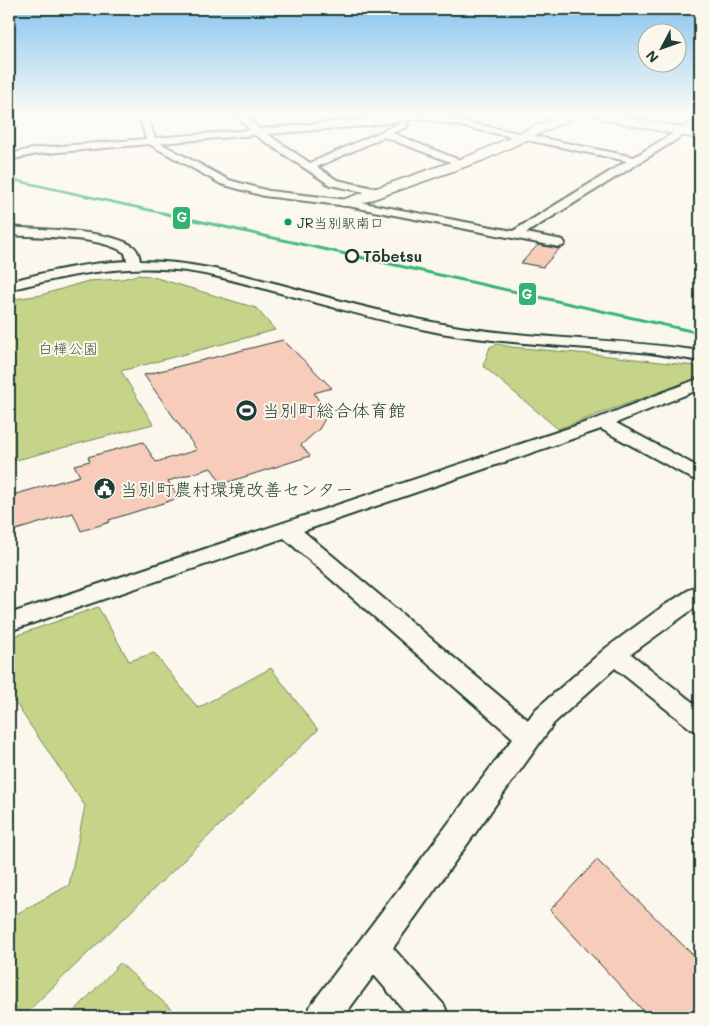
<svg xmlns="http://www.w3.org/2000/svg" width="709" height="1026" viewBox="0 0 709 1026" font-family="Mali,'Klee One',sans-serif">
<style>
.green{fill:#c5d488;stroke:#72885e}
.building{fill:#f8ccba;stroke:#1f3d34}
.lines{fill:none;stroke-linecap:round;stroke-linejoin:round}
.minor-casing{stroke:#1f3d34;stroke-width:4}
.secondary-casing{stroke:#1f3d34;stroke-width:3}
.primary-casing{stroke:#1f3d34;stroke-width:3}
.minor{fill:#fbf7ec;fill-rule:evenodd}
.secondary{fill:#fbf7ec;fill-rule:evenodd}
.primary{fill:#fbf7ec;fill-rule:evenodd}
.rail-1-far1-casing{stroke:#fbf7ec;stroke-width:4.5}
.rail-1-casing{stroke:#fbf7ec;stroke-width:5.5}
.rail-1-far1{stroke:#32b372;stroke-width:2.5}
.rail-1{stroke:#32b372;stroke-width:3}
.bus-dot{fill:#00a651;stroke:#fbf7ec;stroke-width:2}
.stop-dot{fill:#fbf7ec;stroke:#1f3d34;stroke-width:2.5}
.labels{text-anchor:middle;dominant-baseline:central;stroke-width:4;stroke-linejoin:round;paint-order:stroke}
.far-bus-label{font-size:14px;fill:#1f3d34;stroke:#fbf7ec;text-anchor:start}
.far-stop-label{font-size:15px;font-weight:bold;fill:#1f3d34;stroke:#fbf7ec;text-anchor:start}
.far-park-label{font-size:15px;fill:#405b45;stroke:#fbf7ec}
.poi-label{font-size:18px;fill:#1f3d34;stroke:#fbf7ec;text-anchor:start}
.line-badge{stroke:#fbf7ec;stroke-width:2}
.badge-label{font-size:14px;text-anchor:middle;font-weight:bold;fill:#fff}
</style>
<rect width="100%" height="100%" fill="#fbf7ec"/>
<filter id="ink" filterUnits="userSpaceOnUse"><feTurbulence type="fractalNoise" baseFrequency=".02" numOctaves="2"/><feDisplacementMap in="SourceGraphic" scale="10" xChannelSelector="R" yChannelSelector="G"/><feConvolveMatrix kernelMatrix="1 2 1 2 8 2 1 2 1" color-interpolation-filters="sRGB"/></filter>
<g filter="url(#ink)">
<g class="green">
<path d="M137,275L150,276L256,308L275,330L121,371L153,424L9,462V300L41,295L88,281L122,279Z"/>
<path d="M497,344L511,347L600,355L695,366V379L558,429L483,366L490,347Z"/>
<path d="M98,607L129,661L154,653L198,708L271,668L318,730L22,1017L9,996V918L69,885L85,806L14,701L9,703V638Z"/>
<path d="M120,963L180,1017H69Z"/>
</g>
<g class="building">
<path d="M538,245L559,249L543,267L521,263Z"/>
<path d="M283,340L332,388L314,393L326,412V417L319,429L301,445L310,456L222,484L211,468L168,481L179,498L109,520L110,522L81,531L73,513L9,532V496L80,476L74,465L90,461L88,457L143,442L156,462L197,450L144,375Z"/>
<path d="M597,860L700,962V1017H649L550,910Z"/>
</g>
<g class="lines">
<defs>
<g id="minor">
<path d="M139,115H147L155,138L250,130L236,115H245L259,129L405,115H432L634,157L697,119L700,118V125L526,233L563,240L565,243L563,246L559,247L348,206L264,196L221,184L149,144L37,154L9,160V154L37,148L146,139ZM422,118L627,161L513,231L348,200L269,191L229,180L160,143L255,135L330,185L379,195L383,194L385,192L383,190L337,180L317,167L384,137L458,165L462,166L467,163L392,133L406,127L408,125L403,122L310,163L267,134L364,126Z"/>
<path d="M9,227C41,230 103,229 131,245C137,248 139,254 140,261C189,261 235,273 282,285C333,299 384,313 437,323C524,340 613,337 700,351V361C680,358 661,354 640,352C574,346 507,344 441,333C383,322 326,305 269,290C239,282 208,273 177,270C119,264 64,276 9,290V282C48,271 87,263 127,261L125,253C102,236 38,237 9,235Z"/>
<path d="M700,378V389L616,423L700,468V481L693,479L601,429L303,531L528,720L536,709L606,648L662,607L692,588L700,586V604L631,654L700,708V732L691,729L615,668L554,723L393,948L444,1005L449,1017H410L374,975L343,1017H306L311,1005L513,738L284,538L9,631V614L596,419Z"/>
</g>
<path id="secondary" d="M559,115H575L573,118L484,160L354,206H342L340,203L342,200L474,154Z"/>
<path id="primary" d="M595,115H619L700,131V139L601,119Z"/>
</defs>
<use href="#minor" class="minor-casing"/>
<use href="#secondary" class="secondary-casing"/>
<use href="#primary" class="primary-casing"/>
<use href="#minor" class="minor"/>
<use href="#secondary" class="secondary"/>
<use href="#primary" class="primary"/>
<defs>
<path id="rail-1-far1" d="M9,179L167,214"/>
<path id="rail-1" d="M162,213L700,333"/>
</defs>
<use href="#rail-1-far1" class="rail-1-far1-casing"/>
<use href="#rail-1" class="rail-1-casing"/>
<use href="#rail-1-far1" class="rail-1-far1"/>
<use href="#rail-1" class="rail-1"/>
</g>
</g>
<linearGradient id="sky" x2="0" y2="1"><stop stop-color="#87c4ef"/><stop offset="0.44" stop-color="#fdfbf6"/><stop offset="1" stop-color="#fdfbf6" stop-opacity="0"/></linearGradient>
<rect width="709" height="259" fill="url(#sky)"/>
<defs>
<symbol id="stadium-disc" viewBox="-11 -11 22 22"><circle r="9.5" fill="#1f3d34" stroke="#fbf7ec"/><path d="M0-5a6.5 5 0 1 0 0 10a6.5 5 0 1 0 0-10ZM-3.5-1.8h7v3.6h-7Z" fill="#fff"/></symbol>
<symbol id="civic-disc" viewBox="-11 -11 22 22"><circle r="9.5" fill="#1f3d34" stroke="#fbf7ec"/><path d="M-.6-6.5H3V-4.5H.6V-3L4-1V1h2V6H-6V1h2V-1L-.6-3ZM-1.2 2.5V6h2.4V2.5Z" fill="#fff"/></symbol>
</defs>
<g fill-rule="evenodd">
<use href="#stadium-disc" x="234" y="398" width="25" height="25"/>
<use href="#civic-disc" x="92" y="476" width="25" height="25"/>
</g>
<circle class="bus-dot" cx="288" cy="222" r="4.5"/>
<circle class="stop-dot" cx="352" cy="256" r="6"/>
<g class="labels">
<g class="far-bus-label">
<text x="297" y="222">JR当別駅南口</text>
</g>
<g class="far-stop-label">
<text x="363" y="256">Tōbetsu</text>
</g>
<g class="far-park-label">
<text x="68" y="348">白樺公園</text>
</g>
<g class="poi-label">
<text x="262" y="410">当別町総合体育館</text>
<text x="120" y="489">当別町農村環境改善センター</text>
</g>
</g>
<g class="line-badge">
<rect x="172" y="206" width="19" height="24" rx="5" fill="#32b372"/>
<rect x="518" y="282" width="19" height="24" rx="5" fill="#32b372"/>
</g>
<g class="badge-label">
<text x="182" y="222">G</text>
<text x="527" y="299">G</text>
</g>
<rect width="709" height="1026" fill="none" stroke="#fbf7ec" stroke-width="30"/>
<rect x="15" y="15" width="679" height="996" fill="none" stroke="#1f3d34" stroke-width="2" filter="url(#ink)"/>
<g transform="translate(662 48) rotate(229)"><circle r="24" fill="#fbf7ec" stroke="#a3ada2"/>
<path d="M0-4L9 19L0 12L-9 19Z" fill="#1f3d34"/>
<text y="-8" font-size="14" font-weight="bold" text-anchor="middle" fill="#1f3d34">N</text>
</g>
</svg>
